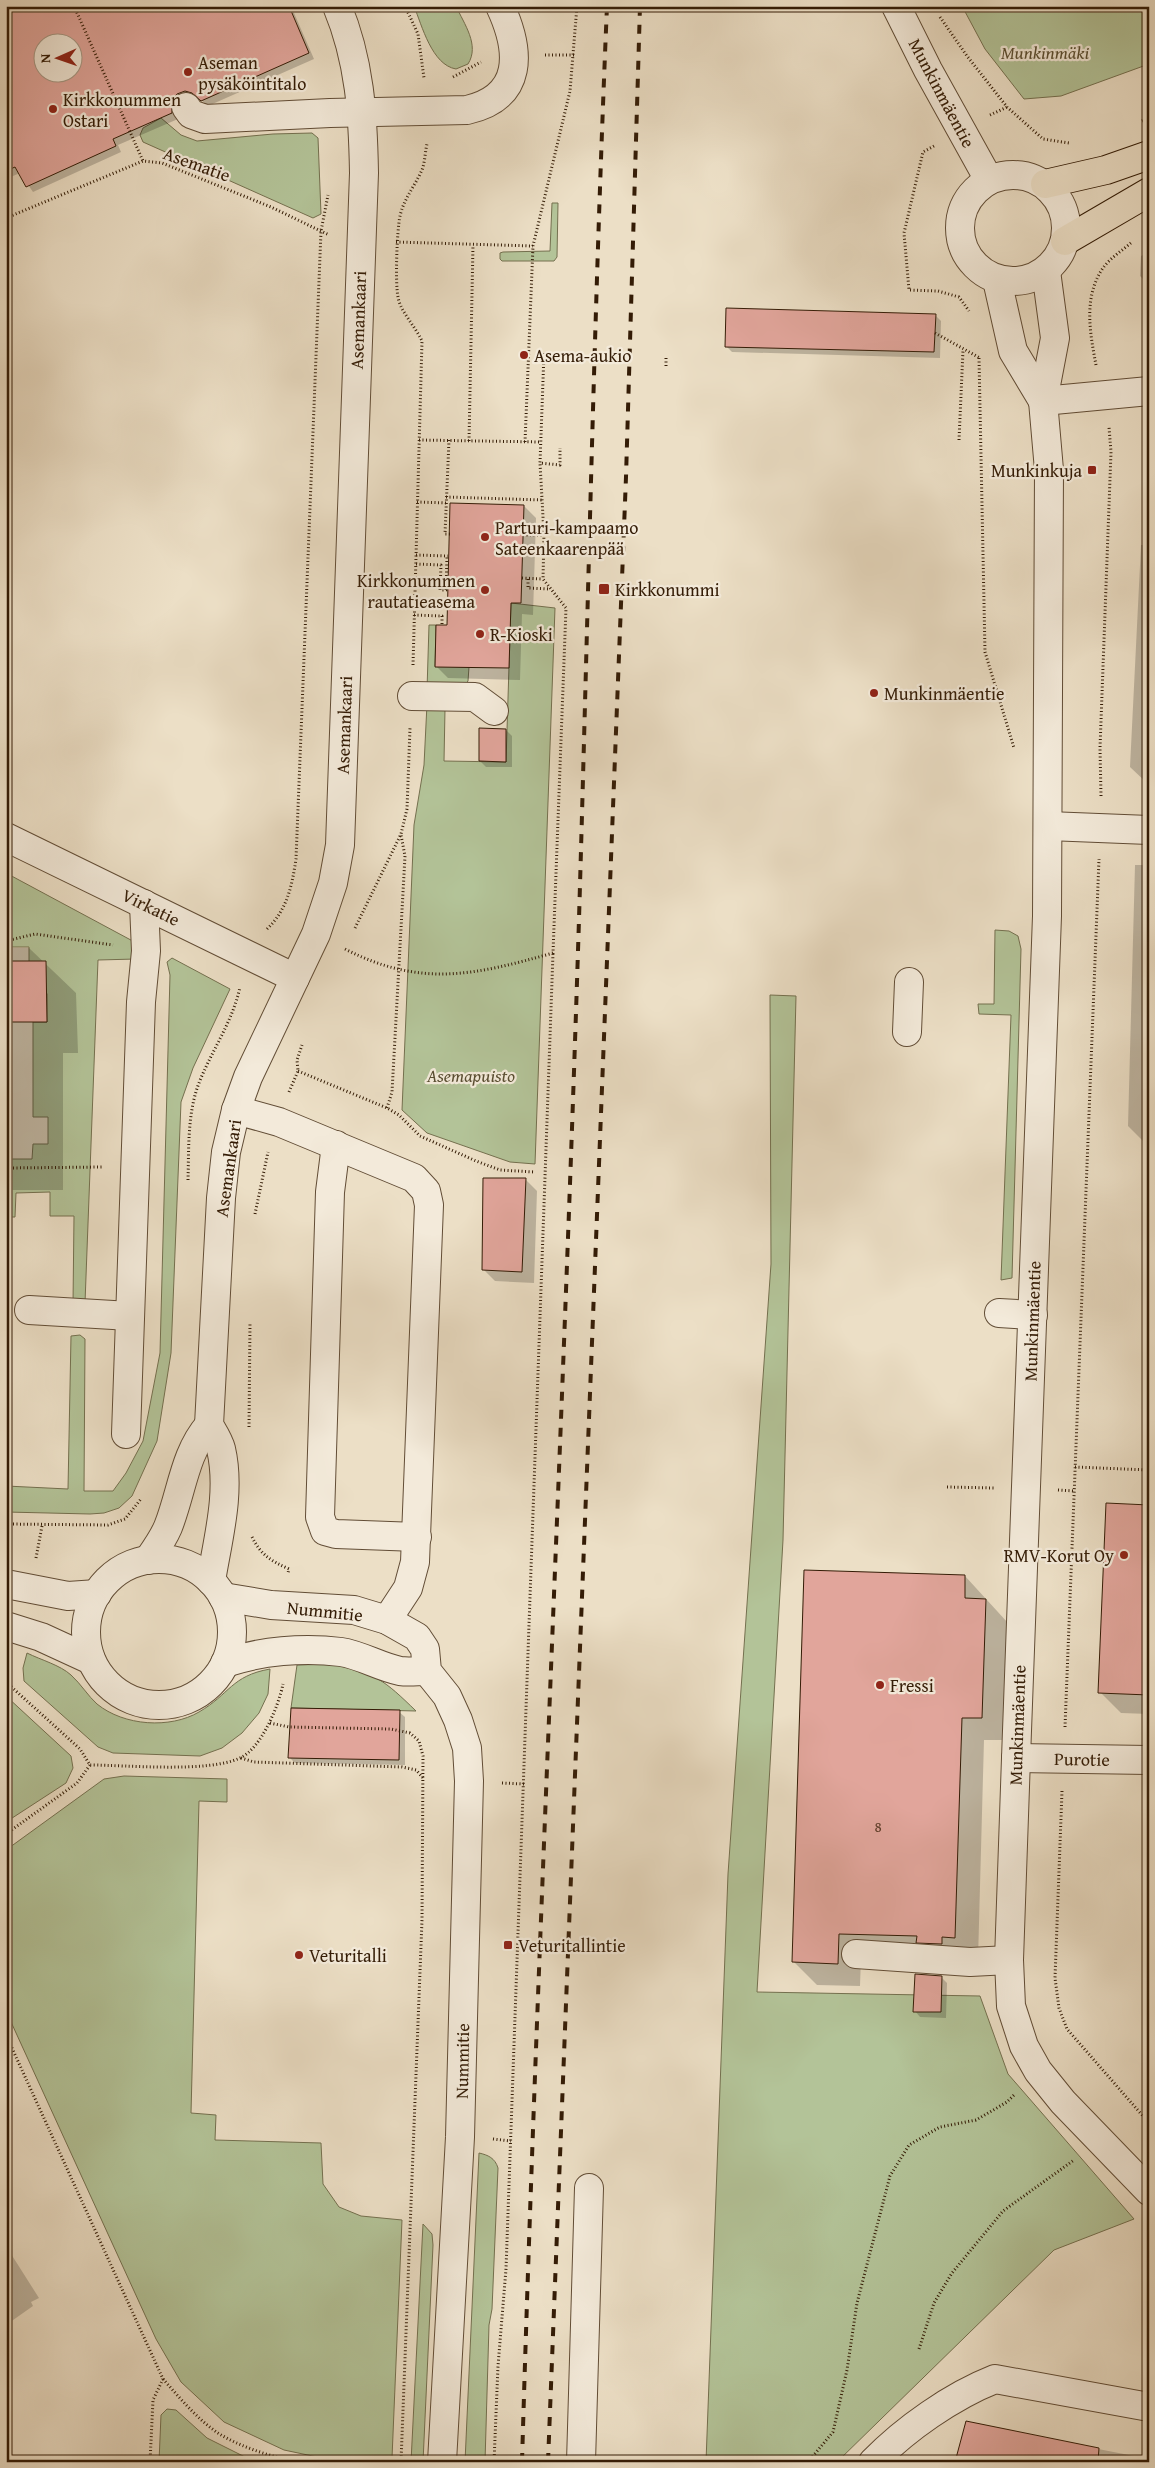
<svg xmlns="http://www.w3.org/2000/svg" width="1155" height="2468" viewBox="0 0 1155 2468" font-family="'Gentium Book Plus',serif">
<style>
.green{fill:#b3c398;stroke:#74704f}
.shadow{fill:#0003;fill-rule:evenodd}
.building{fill:#e1a59b;stroke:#341c06;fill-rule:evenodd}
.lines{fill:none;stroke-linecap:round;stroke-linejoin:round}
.minor-casing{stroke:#624d36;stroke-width:30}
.major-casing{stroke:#341c06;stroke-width:30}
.path{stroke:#341c06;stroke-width:3;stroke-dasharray:1 2.5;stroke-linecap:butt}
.minor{stroke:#f3eada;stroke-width:28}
.major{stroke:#ecdfc6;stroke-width:28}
.rail{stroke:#341c06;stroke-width:4;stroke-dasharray:9 9;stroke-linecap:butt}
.poi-dot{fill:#8f2418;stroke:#f3eada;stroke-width:2}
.labels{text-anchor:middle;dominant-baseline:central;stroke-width:4.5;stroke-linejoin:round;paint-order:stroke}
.number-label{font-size:15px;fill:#5f3e2b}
.park-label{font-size:18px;font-style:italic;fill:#5a4e32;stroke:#f3eada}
.poi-label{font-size:18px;fill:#341c06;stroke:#f3eada;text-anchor:start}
.street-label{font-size:18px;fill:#341c06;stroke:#f3eada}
</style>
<rect width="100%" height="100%" fill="#ecdfc6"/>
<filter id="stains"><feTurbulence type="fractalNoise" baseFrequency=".004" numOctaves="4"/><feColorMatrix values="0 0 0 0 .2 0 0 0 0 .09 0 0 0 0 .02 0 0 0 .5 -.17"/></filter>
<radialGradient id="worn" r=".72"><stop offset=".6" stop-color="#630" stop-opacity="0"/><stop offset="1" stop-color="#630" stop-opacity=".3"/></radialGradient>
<g class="green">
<path d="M414,6H456C464,24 480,45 468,64L456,69C432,65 422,26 414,6Z"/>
<path d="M962,6H1149V64L1061,96L1024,99L985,49Z"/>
<path d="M161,118L181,135L197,141L273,134L312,133L318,138L321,214L313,218L143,142L140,135L143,128Z"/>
<path d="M552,203H558L557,257L554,261H502L500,259V253L503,252L550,251Z"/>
<path d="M511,603L555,608L535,1164L510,1162L427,1133L402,1110L414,825L424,765L427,704L445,709L444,761L506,762Z"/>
<path d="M429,625H436L435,666L469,667L468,681L460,691L427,690Z"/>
<path d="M6,873L142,946L136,959L98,960L85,1303L73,1304L74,1216H50V1192L16,1193L15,1217H6V1159H32L33,1144H48V1117H33V1022H47V994L29,961V947H6Z"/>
<path d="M995,930L1009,931L1018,936L1021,949L1012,1278L1001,1280L1011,1015L979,1014L978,1004H994Z"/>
<path d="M172,958L230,989L193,1068L181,1102L171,1353L157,1441L132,1496L119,1508L104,1513L90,1514L6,1512V1486L68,1489L71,1336L80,1335L85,1339L84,1491H113L126,1473L143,1441L160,1353L170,975L167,962Z"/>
<path d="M770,995L796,996L783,1540L757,1992L980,1996L1008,2074L1134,2219L1054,2250L837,2462H706L728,1874L771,1264Z"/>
<path d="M27,1653C41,1660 60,1665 71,1675C81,1684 88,1696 97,1704C124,1726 170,1729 199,1712C230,1694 231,1676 270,1669L268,1694L259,1713L242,1733L222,1748L200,1756L113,1753L98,1747L24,1681L23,1668Z"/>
<path d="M331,1664C376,1673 384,1680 416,1711L291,1708L297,1665Z"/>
<path d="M6,1696L71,1756L73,1768L66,1783L6,1822Z"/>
<path d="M124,1776L227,1779V1802L199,1801L191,2113L216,2115L215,2140L321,2143L323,2184L339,2207L361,2216L402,2220L392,2458L388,2462H341L284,2450L224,2422L181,2382L156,2339L6,2011V1850L104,1779Z"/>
<path d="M479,2153C488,2155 495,2158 498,2168L492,2309L489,2325L485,2462H465Z"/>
<path d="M423,2224L432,2234L433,2245L423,2462H411Z"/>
<path d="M167,2409L176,2410L207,2438L255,2462H159L161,2415Z"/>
</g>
<g class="shadow">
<path d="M6,6H291L314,59L208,106L199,98L191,97L177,107L178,119L118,145L121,152L33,192L20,173L6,179ZM42,42H72V72H42Z"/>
<path d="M1149,252V369L1143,364L1148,284L1140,276L1141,256Z"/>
<path d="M935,315L941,321L940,358L732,352L726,346Z"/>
<path d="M1149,473V785L1130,767L1141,545H1146Z"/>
<path d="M524,506L536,518L533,615L522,614L520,680L448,678L436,666L449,627Z"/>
<path d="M506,730L512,736V767H486L480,761Z"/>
<path d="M1135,865H1149V1143H1145L1128,1126Z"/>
<path d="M6,948H29L76,993L78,1053H63V1190H6Z"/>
<path d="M525,1179L537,1191L534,1283L495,1281L483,1269Z"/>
<path d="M1149,1506V1714L1121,1713L1100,1692Z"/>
<path d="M965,1576L1008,1623L1005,1740H984L978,1960L861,1957L860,1986L817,1985L794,1962Z"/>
<path d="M399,1712L405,1717V1765L295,1763L289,1757Z"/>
<path d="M941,1977L947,1983L946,2018L920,2017L915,2011Z"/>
<path d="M6,2246L39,2298L31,2302L33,2306L6,2325Z"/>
<path d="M967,2423L1149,2459V2462H956Z"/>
</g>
<g class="building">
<path d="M6,6H289L309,53L201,101L192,93L185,91L177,94L172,101V113L113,139L116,146L26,187L15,167L6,171ZM42,42H72V72H42Z"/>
<path d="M726,308L936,314L934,352L725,347Z"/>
<path d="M450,503L524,505L521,603H511L509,668L435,667L436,625H447Z"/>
<path d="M479,728L506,729V762L479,761Z"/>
<path d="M6,961H46L47,1022H6Z"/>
<path d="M483,1178H526L522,1272L482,1270Z"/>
<path d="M1106,1503L1149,1505V1695L1098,1693Z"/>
<path d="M804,1570L965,1575V1598L986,1599L982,1718H962L955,1938L942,1937V1944L916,1943L917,1936L839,1934L838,1964L792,1962Z"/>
<path d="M291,1708L400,1710L399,1760L288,1758Z"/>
<path d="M915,1974L942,1976L941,2012H913Z"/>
<path d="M966,2421L1099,2448L1098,2462H955Z"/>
</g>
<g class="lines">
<defs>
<g id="minor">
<path d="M896,6L928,70L989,180"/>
<path d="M186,107L191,114L205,119L330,113L467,110C524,97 521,51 500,6"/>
<circle cx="1013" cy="228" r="53"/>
<path d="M1046,271L1055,338L1043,401L1049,470L1047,916L1016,1758L1009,1960L1011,2006L1024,2046L1038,2071L1063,2102L1149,2191"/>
<path d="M997,280L1013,351L1043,401"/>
<path d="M1043,401L1149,391"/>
<path d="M412,696L475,697L494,711"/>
<path d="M1048,826L1149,830"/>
<path d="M6,837L295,978"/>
<path d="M907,1032L909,982"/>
<path d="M236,1110L279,1122L414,1178L426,1191L429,1205L415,1562L408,1588L387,1620"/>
<path d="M336,1145L330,1192L320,1517L325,1531L336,1534L417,1537"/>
<path d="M29,1310L130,1316"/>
<path d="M999,1313L1033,1315"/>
<path d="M126,1434L141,1002L146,951L144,904"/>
<circle cx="159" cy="1632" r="73"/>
<path d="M148,1560C155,1550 163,1539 168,1527C182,1492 184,1454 209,1425"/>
<path d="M211,1581C218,1538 231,1492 221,1449C219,1441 213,1432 209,1425L221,1198L226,1152L236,1110L248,1077L316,934L333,883L340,845L364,173C363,115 360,61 337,6"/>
<path d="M6,1584L68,1596L97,1594"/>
<path d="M223,1597L271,1605L354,1610L387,1620L417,1637L425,1649L427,1671L447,1696L458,1720L467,1748L469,1781L460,2137L442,2462"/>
<path d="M6,1626L41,1637L91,1660"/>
<path d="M225,1663C261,1651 303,1647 341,1652C361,1655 380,1667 400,1671C408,1672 418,1671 427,1671"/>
<path d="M1016,1758L1149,1760"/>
<path d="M856,1954L970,1962L1009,1960"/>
<path d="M581,2462L589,2188"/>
<path d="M873,2462C905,2429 952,2396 995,2379L1149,2407"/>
</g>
<g id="major">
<path d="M1045,184L1106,170L1149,155"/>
<path d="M1065,241L1149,192"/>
</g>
</defs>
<use href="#minor" class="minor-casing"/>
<use href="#major" class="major-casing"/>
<g class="path">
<path d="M74,6L143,161"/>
<path d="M405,6L418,34L424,78"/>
<path d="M940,17L967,56L1007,107L1043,139L1069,143"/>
<path d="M545,55H574"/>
<path d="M453,77L481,62"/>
<path d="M990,115L1007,107"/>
<path d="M1142,121L1149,118"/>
<path d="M934,146L923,152L904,233L909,290L938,291L959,297L969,311"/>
<path d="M6,218L143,161L162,163L271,207L329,235"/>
<path d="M396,242L533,246"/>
<path d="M935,333L980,358"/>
<path d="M544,353L540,463L560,465V448"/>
<path d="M979,358L985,652L1014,748"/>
<path d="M1096,365C1090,333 1083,297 1103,268C1110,258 1123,250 1132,242"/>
<path d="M666,366V356"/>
<path d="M419,440L541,442"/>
<path d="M449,440L445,534H450"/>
<path d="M959,440L963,350"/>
<path d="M469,441L473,245"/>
<path d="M525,442L533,246L570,91L577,6"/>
<path d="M446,497L542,500"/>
<path d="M417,502L447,503"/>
<path d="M523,535H544"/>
<path d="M523,548L544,549"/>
<path d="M416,555L448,556"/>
<path d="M416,564L441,565L440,590H446L447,556"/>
<path d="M522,578L543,579"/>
<path d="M528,579V588L550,589"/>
<path d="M414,615L442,616V625"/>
<path d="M413,665L422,341C415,326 400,311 398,297C395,282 397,230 400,216C404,198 415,186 422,170C425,162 425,152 427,144"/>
<path d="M1101,796L1100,748L1111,452L1109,427"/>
<path d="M355,928L401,834L407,809L410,728"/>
<path d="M267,929C287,910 292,886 296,859L321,231L328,195"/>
<path d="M6,941L35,934L113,945"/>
<path d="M345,949C421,988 475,975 553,953L566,608L543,579L544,535L540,463"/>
<path d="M298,1071L387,1108L399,1115L420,1136L476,1161L500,1170L535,1172"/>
<path d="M289,1092L298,1071L297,1060L302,1045"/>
<path d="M387,1108L392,1092L405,856L401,835"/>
<path d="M6,1168L103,1167"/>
<path d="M188,1180C189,1147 187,1110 201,1078C214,1047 233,1020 240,987"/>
<path d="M255,1214L268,1152"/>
<path d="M249,1427L250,1323"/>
<path d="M1075,1467L1149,1470"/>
<path d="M947,1487L994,1488"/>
<path d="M1058,1490L1075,1491"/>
<path d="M6,1524L108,1525L125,1519L141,1499"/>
<path d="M252,1537C261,1555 271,1561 289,1569L288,1573"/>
<path d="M36,1558L42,1526"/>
<path d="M6,1672L11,1661"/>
<path d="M6,1682L80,1749L90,1765C127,1765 208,1773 240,1758C261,1749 279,1705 283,1684"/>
<path d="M270,1723L289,1727L391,1729L410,1733L419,1741L423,1756L422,1920L401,2462"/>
<path d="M1065,1727L1099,859"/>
<path d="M241,1758L254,1762L402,1767L416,1770L424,1779"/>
<path d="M502,1783L524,1784"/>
<path d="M1062,1791L1055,1978L1059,2008L1067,2029L1149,2123"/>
<path d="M6,1834L77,1783L90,1765"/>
<path d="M6,2035L163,2379L153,2400L150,2462"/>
<path d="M493,2139L511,2141"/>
<path d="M919,2349L934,2303L952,2273L1003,2211L1074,2160"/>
<path d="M163,2379C180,2398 197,2419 218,2433C240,2447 268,2455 294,2462"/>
<path d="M494,2462L498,2366L506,2269L553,953"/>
<path d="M808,2462L833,2432L847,2370L857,2303L890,2176L909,2145L940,2127L976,2120L1007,2102L1015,2094"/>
</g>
<use href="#minor" class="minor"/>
<use href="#major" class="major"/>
<g class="rail">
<path d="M522,2462C537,1947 563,1434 579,919C588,615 594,311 607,6"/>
<path d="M548,2462L626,477L640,6"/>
</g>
</g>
<g class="poi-dot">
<circle cx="188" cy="72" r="5"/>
<circle cx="53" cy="109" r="5"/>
<circle cx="524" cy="355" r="5"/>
<rect x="1087" y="465" width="10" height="10" rx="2.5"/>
<circle cx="485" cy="537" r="5"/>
<rect x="598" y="583" width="12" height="12" rx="2.5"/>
<circle cx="485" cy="590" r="5"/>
<circle cx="480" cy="634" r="5"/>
<circle cx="874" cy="693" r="5"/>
<circle cx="1124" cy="1555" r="5"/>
<circle cx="880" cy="1685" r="5"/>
<rect x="503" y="1940" width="10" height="10" rx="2.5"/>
<circle cx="299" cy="1955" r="5"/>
</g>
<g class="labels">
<g class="number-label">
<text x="878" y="1826">8</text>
</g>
<g class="park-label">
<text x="1045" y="52">Munkinmäki</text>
<text x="471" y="1075">Asemapuisto</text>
</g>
<g class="poi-label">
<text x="198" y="62">Aseman<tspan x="198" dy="21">pysäköintitalo</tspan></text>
<text x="63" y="99">Kirkkonummen<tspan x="63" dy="21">Ostari</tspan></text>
<text x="534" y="355">Asema-aukio</text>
<text x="1082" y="470" text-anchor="end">Munkinkuja</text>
<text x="495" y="527">Parturi-kampaamo<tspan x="495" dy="21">Sateenkaarenpää</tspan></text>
<text x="475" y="580" text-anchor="end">Kirkkonummen<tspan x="475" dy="21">rautatieasema</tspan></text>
<text x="615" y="589">Kirkkonummi</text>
<text x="490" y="634">R-Kioski</text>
<text x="884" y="693">Munkinmäentie</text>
<text x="1114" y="1555" text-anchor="end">RMV-Korut Oy</text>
<text x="890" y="1685">Fressi</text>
<text x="518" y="1945">Veturitallintie</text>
<text x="309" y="1955">Veturitalli</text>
</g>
<g class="street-label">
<text transform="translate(942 93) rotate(62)">Munkinmäentie</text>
<text transform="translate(197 164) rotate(20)">Asematie</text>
<text transform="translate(358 320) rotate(-88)">Asemankaari</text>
<text transform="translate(344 725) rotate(-88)">Asemankaari</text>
<text transform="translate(151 907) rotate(26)">Virkatie</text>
<text transform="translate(228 1168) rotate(-82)">Asemankaari</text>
<text transform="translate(1032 1321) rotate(-88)">Munkinmäentie</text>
<text transform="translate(325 1611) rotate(6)">Nummitie</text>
<text transform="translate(1017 1725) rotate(-88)">Munkinmäentie</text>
<text transform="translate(1082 1759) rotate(1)">Purotie</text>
<text transform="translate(462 2061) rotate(-89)">Nummitie</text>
</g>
</g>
<rect width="1155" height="2468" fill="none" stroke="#ecdfc6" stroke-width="25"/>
<rect x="8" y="8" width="1140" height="2453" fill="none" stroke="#341c06" stroke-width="2.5"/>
<rect x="12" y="12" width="1130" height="2443" fill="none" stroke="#341c06"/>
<g transform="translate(58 58) rotate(268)"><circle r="24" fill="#f3eada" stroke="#a79885"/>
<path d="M0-4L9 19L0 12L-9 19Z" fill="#8f2418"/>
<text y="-8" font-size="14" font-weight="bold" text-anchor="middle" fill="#341c06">N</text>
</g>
<rect width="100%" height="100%" filter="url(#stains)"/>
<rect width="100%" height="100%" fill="url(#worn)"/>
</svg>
